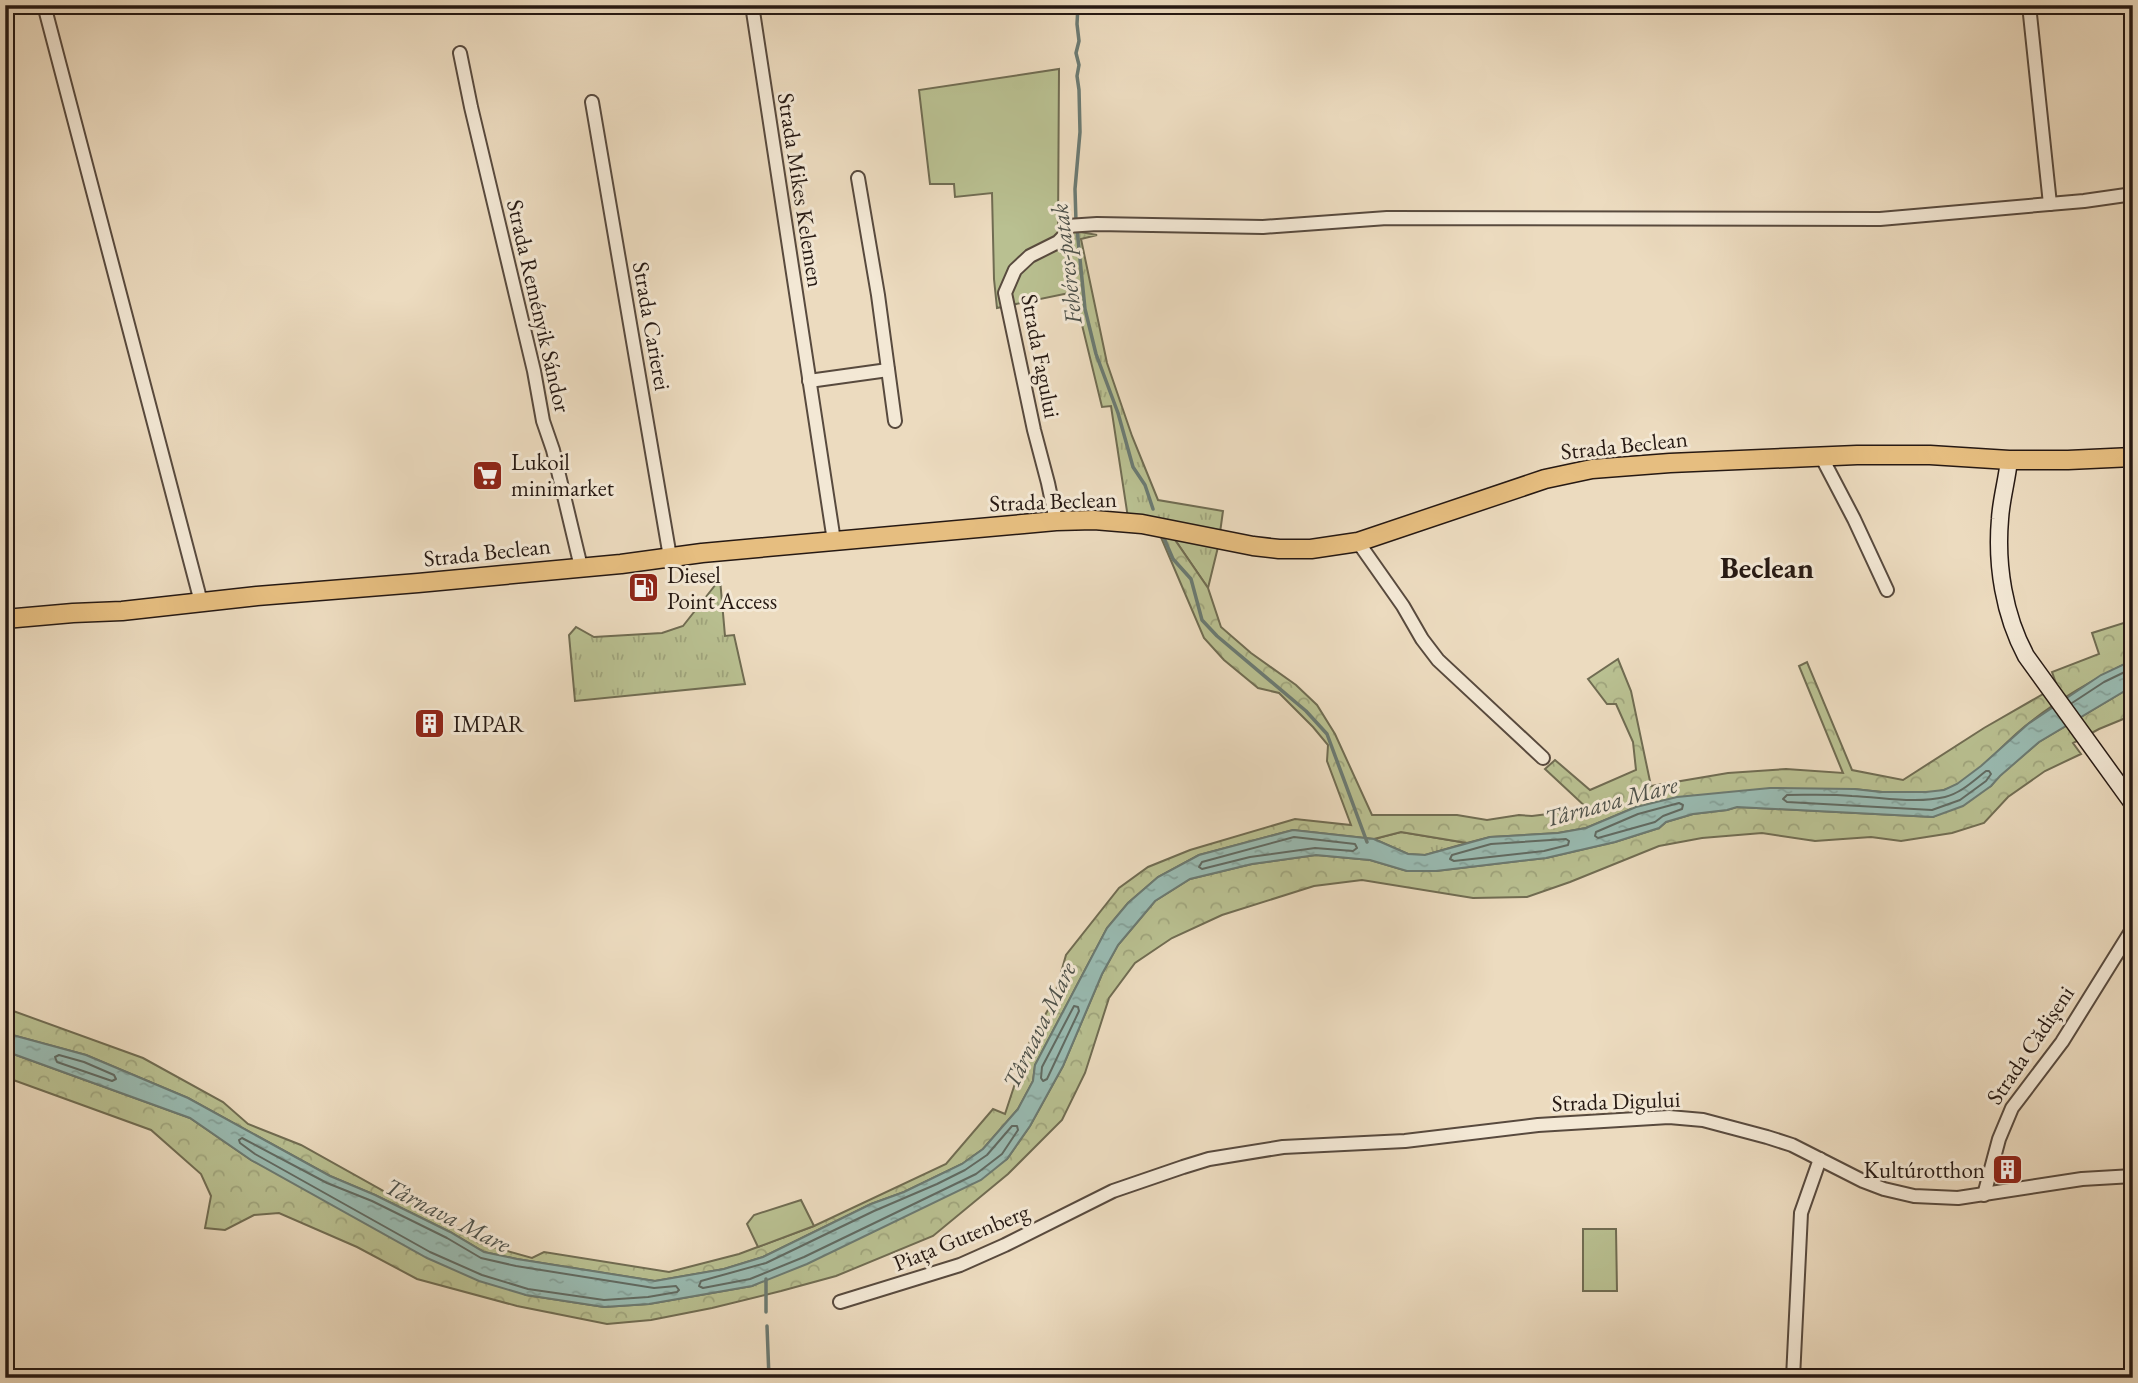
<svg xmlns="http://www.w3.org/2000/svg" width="2138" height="1383" viewBox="0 0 2138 1383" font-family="'EB Garamond',serif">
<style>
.grass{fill:url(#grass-tufts);stroke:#706c52;stroke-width:2}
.forest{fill:url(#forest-crowns);stroke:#706c52;stroke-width:2}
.green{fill:#b9c091;stroke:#706c52;stroke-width:2}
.water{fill:url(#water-ripples);stroke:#6b7a72;stroke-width:2}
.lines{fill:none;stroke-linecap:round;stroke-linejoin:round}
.shore{stroke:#606a62;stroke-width:2}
.stream{stroke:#6b7a72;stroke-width:3.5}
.minor-casing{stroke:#584a3e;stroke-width:16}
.secondary-casing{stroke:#261913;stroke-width:19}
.primary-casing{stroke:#261913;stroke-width:21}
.minor{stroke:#f3e8d5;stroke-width:12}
.secondary{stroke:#f3e8d5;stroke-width:16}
.primary{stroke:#e6be80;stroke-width:18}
.labels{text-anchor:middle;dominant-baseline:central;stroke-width:6;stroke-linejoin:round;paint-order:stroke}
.street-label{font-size:23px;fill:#261913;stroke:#f3e8d5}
.poi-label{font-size:23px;fill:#261913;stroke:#f3e8d5;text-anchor:start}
.water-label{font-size:24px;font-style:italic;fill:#4e524b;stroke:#f3e8d5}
.district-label{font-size:30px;font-weight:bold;fill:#261913;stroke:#f3e8d5}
</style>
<defs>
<pattern id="grass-tufts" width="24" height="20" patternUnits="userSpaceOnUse" patternTransform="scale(1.75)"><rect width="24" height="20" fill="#b9c091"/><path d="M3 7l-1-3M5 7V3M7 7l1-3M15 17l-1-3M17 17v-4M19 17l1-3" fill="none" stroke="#9fa47c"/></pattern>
<pattern id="forest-crowns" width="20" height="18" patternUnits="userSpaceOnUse" patternTransform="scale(1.75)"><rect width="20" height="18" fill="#b9c091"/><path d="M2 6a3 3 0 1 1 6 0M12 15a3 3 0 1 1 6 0" fill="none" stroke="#9fa47c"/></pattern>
<pattern id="water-ripples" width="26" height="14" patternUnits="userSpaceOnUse" patternTransform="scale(1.75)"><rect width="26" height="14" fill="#99bbb2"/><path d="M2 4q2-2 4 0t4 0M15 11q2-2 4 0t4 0" fill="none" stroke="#84a098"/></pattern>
</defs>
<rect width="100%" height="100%" fill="#ecdbbf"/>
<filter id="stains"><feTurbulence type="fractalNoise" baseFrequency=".00286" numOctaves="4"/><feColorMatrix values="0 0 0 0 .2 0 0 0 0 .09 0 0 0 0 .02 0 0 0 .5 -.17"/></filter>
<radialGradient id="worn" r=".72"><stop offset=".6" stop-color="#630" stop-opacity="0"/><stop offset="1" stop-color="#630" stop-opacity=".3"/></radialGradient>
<g class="grass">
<path d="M1058,228L1097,235L1081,239L1107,363L1132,436L1158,500L1223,511L1218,547L1208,588L1173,537L1130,531L1111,406L1102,407L1074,292L1068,252Z"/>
<path d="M720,579L725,636L734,635L745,684L575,701L569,635L576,627L594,637L662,633L683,626Z"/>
<path d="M1401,832L1467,843L1425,855L1408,854L1374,839Z"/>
</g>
<g class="forest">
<path d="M1160,535L1173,537L1208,588L1221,627L1251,653L1296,685L1317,705L1335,734L1372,815H1457L1487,820L1519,815L1532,816L1588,809L1545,769L1555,760L1590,790L1636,770L1633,742L1616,704H1607L1588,679L1618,659L1631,691L1651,786L1728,773L1786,769L1843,773L1799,666L1807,662L1852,770L1903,780L1984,728L2057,686L2052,672L2099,654L2092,633L2133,620V660C2096,678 2059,699 2028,724C2002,743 1975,781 1944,790C1921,796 1878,792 1854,789L1636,807L1586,828L1558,833L1490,837L1467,843L1401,832L1374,839L1293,830L1199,855L1158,877L1128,903L1107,928L1035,1065L1033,1081L1018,1109L983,1149L962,1164L904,1192L871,1204L763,1257L724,1269L655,1281L517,1259L484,1252L450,1232L375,1195L330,1176L188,1098L86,1055L5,1033V1008L143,1058L223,1102L248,1124L301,1145L398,1199L431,1208L479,1243L532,1258L544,1252L669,1272L739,1254L814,1226L946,1164L993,1109L1005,1114L1027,1047L1053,1001L1066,955L1119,888L1148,867L1190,850L1295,819L1351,825L1327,761L1328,745L1313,727L1279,693L1258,688L1224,660L1204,638Z"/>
<path d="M2133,686V715L2099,729L2073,743L2081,754L2045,771L2008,797L1984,823L1952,833L1901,841L1871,837L1815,841L1762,833L1702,838L1659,846L1570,882L1527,897L1473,898L1362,880L1314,886L1222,915L1172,938L1135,963L1109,998L1085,1073L1062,1120L1008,1174L933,1236L836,1276L781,1291L712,1308L651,1320L607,1324L517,1306L417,1279L357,1247L279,1213L254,1215L225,1230L205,1228L211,1196L201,1174L151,1130L5,1077V1051L190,1118L251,1160L526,1295L604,1307L649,1304L752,1286L1007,1159L1030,1126L1063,1066L1102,974L1118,945L1155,901L1190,879L1252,864L1316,855L1370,860L1407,871H1436L1546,858L1615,842L1659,828L1666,822L1693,814L1727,810L1737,807L1933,817L1991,786L1999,776L2039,742Z"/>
</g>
<g class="green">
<path d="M1059,69L1058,228L1068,252L1074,292L997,308L994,279L992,193L955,197L954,184H930L919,90Z"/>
<path d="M801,1200L814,1226L758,1247L747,1224L754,1215Z"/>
<path d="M1583,1229H1616L1617,1291H1583Z"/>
</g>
<path class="water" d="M2133,660V686L2039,742L2000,776L1991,786L1963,806L1933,817L1737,807L1727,810L1693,814L1666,822L1659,828L1615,842L1546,858L1436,871H1407L1370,860L1316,855L1252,864L1190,879L1155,901L1118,945L1102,974L1063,1066L1030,1126L1007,1159L981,1180L807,1264L752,1286L649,1304L604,1307L526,1295L479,1281L427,1258L251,1160L190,1118L5,1051V1033L86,1055L188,1098L330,1176L375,1195L450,1232L484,1252L517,1259L655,1281L724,1269L763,1257L871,1204L904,1192L962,1164L983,1149L1018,1109L1033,1081L1035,1065L1107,928L1128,903L1158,877L1199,855L1293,830L1374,839L1408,854L1425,855L1490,837L1558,833L1586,828L1636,807L1677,797L1770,788L1854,789L1881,792H1926L1944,790L1957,784L1981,766L2028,724L2101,675Z"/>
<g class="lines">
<g class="shore">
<path d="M2072,703L2104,682L2133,668"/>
<path d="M1986,771H1989L1991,774L1986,781L1960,800L1932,810L1787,802L1783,799L1787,795C1809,795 1831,794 1852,796C1882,797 1915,804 1945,797C1961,793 1973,781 1986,771Z"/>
<path d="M1679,803L1683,805L1682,809L1663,816L1655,822L1598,838L1595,836L1596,832L1638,814Z"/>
<path d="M1294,837L1355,844L1357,848L1353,851L1315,848L1250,857L1202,869L1199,867L1202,862Z"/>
<path d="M1566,839L1569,841L1568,845L1544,851L1454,861L1450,859L1452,855L1491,844Z"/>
<path d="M1074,1006L1078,1007L1079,1011L1047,1079L1043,1081L1041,1078L1042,1067Z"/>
<path d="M59,1055L84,1062L114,1075L116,1079L112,1081L57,1062L55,1057Z"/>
<path d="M1012,1126H1017L1018,1130L1002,1154L976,1174L804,1257L750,1279L703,1288L699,1286L701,1281L766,1263L874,1211L937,1184L965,1170L987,1155Z"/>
<path d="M242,1138L327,1183L372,1201L447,1238L481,1258L516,1266L654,1288L676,1286L679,1290L677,1292L648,1297L604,1300L528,1289L482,1275L430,1252L255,1154L240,1143L239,1140Z"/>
</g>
<g class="stream">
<path d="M1076,222L1075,189L1080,132L1079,90L1077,76L1079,65L1076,53L1079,41L1077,24L1078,5"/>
<path d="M1077,229L1085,309L1096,354L1118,413L1133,467L1145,485L1153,509"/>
<path d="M1163,536L1173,559L1191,579L1202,620L1217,636L1306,711L1327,734L1367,842"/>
<path d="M766,1279V1312"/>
<path d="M767,1326L769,1378"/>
</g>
<defs>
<g id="minor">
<path d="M44,5L201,602"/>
<path d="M752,5L834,541"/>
<path d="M2029,5L2050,204"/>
<path d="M460,53L471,107L534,371L543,421L553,450L581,567"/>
<path d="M592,102L670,557"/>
<path d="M858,178L878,295L895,421"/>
<path d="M809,381L888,370"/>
<path d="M1821,456L1854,519L1887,590"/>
<path d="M1056,521L1048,483L1034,430L1005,293L1015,270L1030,256L1058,242L1066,234L1067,226L1097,224L1263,227L1387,218L1880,219L2084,201L2133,194"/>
<path d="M1358,542L1403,606L1422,639L1438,660L1543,758"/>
<path d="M1984,1195L1999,1139L2012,1108L2062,1042L2133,928"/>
<path d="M840,1302L960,1265L1005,1245L1113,1191L1183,1167L1209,1159L1283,1147L1405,1141L1538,1125L1669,1117L1703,1120L1767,1137L1792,1145L1863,1181L1884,1189L1914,1196L1958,1198L2082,1179L2133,1176"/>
<path d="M1793,1378L1801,1213L1820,1159"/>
</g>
<path id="secondary" d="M2009,460C2007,480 2001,500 2000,519C1996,565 2004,615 2026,656L2133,804"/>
<path id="primary" d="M5,619L73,613L122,611L257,596L418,583L621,564L702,553L1056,521L1094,520L1142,524L1253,546L1279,549H1311L1358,542L1545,479L1592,469L1670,463L1857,455H1930L2009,460H2068L2133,457"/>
</defs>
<use href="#minor" class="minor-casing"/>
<use href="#secondary" class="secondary-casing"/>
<use href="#primary" class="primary-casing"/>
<use href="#minor" class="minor"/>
<use href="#secondary" class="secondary"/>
<use href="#primary" class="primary"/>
</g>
<defs>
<symbol id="supermarket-square" viewBox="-11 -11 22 22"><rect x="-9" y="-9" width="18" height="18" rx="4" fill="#8f2418" stroke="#f3e8d5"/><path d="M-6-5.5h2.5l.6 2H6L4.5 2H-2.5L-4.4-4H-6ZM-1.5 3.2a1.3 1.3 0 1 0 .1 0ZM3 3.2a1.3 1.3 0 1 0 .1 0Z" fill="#fff"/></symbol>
<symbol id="fuel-square" viewBox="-11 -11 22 22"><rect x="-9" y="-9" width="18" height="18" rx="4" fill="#8f2418" stroke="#f3e8d5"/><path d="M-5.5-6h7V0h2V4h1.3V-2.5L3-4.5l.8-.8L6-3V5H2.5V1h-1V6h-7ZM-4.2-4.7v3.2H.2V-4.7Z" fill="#fff"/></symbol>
<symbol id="building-square" viewBox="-11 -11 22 22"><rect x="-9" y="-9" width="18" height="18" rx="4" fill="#8f2418" stroke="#f3e8d5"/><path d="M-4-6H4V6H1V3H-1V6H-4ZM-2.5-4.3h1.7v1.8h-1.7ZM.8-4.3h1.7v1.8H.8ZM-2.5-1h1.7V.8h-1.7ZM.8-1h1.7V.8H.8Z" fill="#fff"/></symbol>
</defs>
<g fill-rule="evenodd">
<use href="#supermarket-square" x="470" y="458" width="35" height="35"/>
<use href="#fuel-square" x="626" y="570" width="35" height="35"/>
<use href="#building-square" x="412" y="706" width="35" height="35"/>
<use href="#building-square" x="1990" y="1152" width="35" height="35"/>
</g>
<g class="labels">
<g class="street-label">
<text transform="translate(801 190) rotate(81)">Strada Mikes Kelemen</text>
<text transform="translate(539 306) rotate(77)">Strada Reményik Sándor</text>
<text transform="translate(652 326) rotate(80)">Strada Carierei</text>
<text transform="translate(1041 356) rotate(79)">Strada Fagului</text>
<text transform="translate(1624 445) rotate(-6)">Strada Beclean</text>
<text transform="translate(1053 501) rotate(-2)">Strada Beclean</text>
<text transform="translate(487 552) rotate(-6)">Strada Beclean</text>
<text transform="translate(2030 1045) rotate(-56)">Strada Cădișeni</text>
<text transform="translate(1616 1101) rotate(-2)">Strada Digului</text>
<text transform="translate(961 1237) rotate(-22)">Piața Gutenberg</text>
</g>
<g class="poi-label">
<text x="511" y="462">Lukoil<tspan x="511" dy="26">minimarket</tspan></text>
<text x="667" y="575">Diesel<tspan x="667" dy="26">Point Access</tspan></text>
<text x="453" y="724">IMPAR</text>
<text x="1985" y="1170" text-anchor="end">Kultúrotthon</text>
</g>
<g class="water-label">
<text transform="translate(1066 264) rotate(-97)">Fehéres-patak</text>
<text transform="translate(1611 801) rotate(-15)">Târnava Mare</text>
<text transform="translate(1039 1025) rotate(-64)">Târnava Mare</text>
<text transform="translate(448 1215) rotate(27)">Târnava Mare</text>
</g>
<g class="district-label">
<text x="1767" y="567">Beclean</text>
</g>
</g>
<rect width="2138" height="1383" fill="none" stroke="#ecdbbf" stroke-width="28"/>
<rect x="7" y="7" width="2124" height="1369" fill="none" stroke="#261913" stroke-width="3.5"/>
<rect x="14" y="14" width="2110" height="1355" fill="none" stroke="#261913" stroke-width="2"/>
<rect width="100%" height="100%" filter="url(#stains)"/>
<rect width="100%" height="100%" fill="url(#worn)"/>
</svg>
